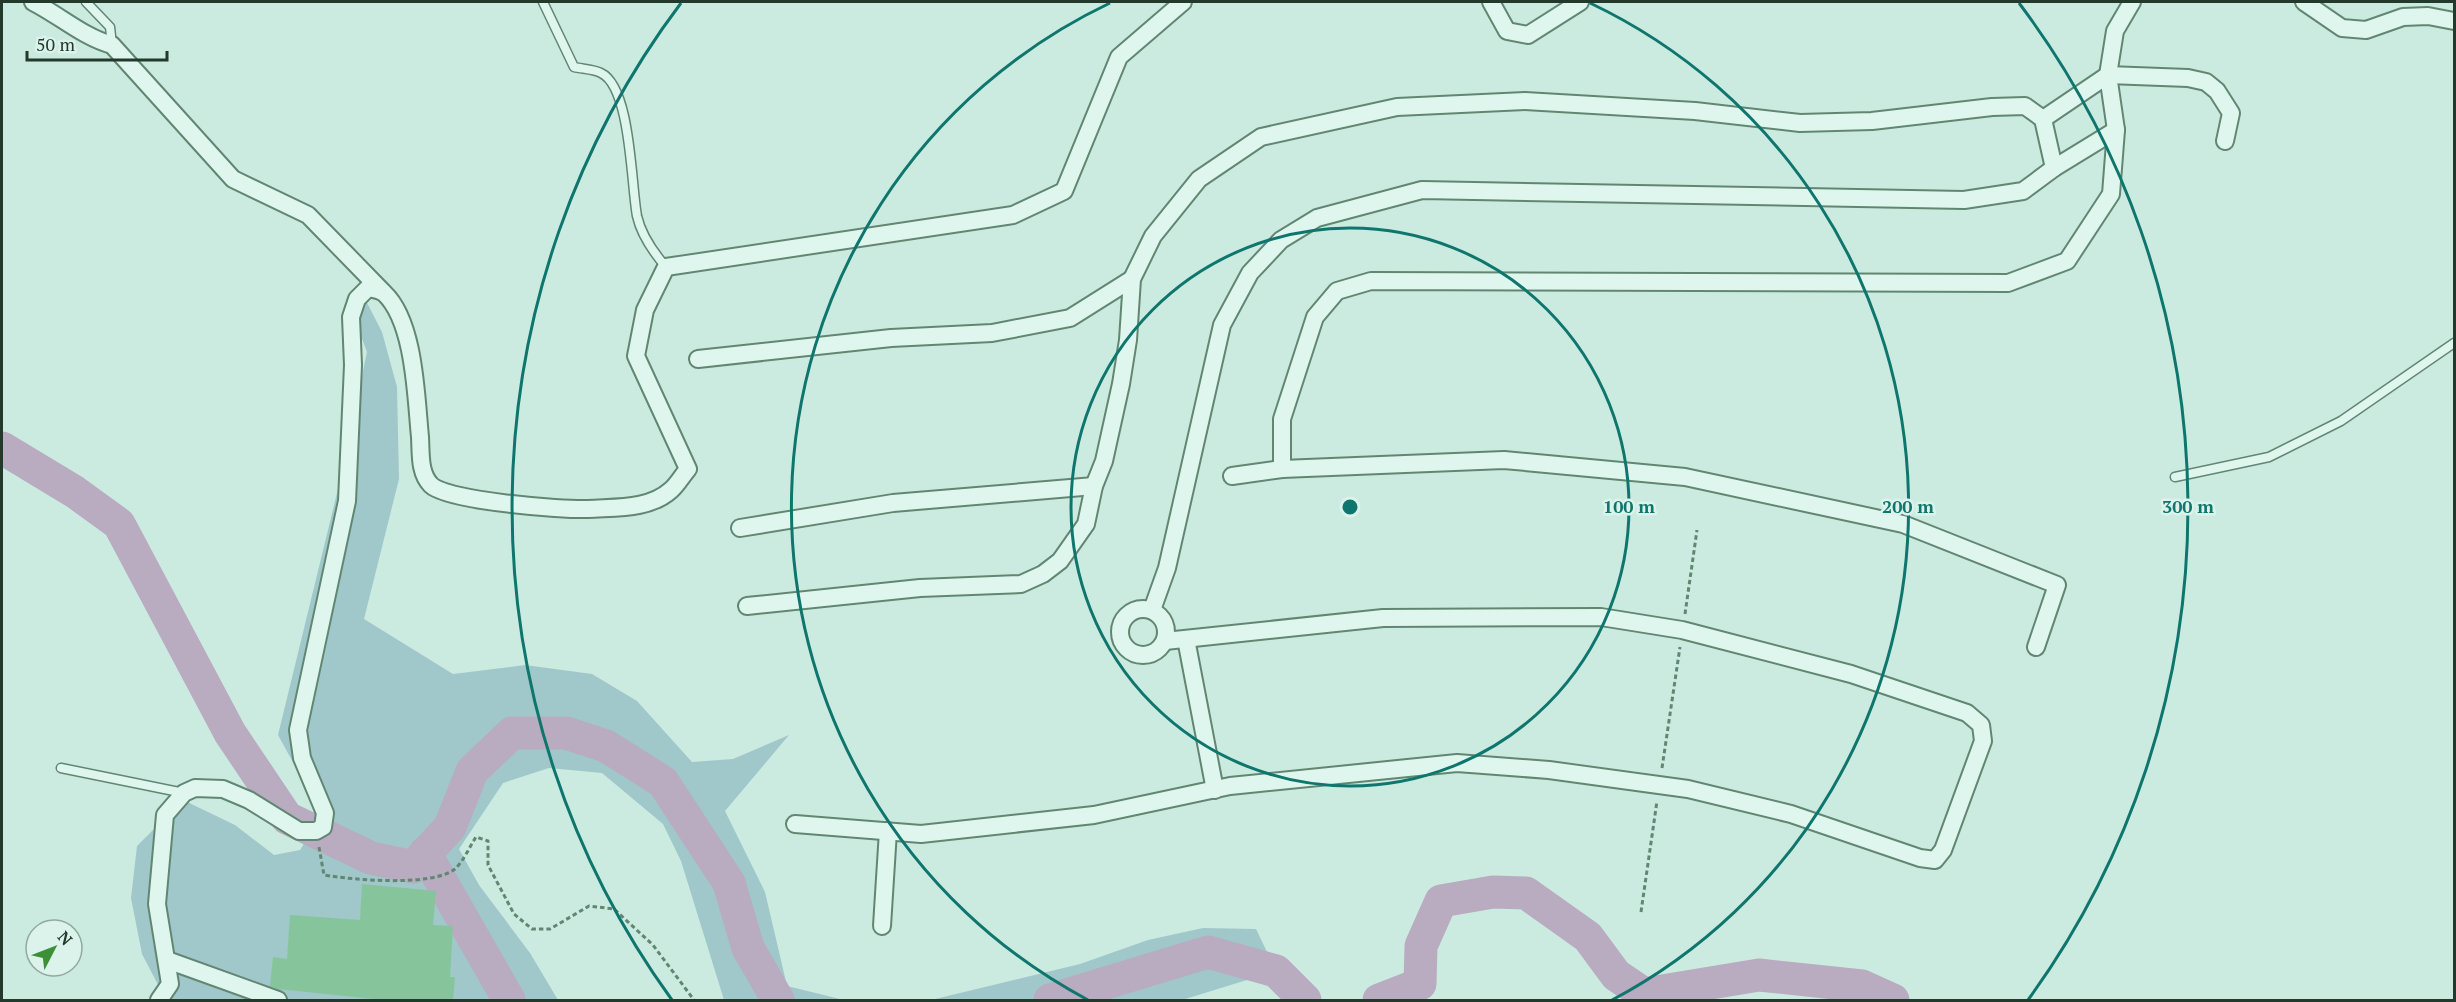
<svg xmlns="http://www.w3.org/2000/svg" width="2456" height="1002" viewBox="0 0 2456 1002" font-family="'PT Serif',serif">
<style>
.green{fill:#a0c7c9}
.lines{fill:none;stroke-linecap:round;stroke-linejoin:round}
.river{stroke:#b9abc0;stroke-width:33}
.building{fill:#86c59c}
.lane-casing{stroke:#618773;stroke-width:11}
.street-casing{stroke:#618773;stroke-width:20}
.path{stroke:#618773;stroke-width:3;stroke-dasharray:4.5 3;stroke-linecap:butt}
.lane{stroke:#dff6ee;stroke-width:8}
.street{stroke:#dff6ee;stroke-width:16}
.ring{fill:none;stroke:#0f766e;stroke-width:3}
.centre{fill:#0f766e;stroke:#dbf3ea;stroke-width:3}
.ring-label{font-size:18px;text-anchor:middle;font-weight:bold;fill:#0f766e;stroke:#dbf3ea;stroke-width:5;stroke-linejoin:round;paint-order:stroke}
</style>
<rect width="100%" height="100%" fill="#ccebe0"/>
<g class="green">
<path d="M360,289L382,332L397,387L399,479L364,619L453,674L525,665L592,674L637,701L692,762L733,759L789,735L725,811L765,892L787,986L844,1000H724L681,861L663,824L602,773L549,768L503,783L459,849L479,885L530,953L558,1000H166L142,954L131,898L137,846L183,800L235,825L274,855L300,850L322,815L278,735L338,489L367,352L352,312Z"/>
<path d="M1203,928L1256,929L1276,971L1182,1000H931L1080,964L1148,940Z"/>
</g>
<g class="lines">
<g class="river">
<path d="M2,448L75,492L119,524L230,733L287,818L371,858L413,867L450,827L472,771L512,733H566L606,746L663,782L729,883L748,948L778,1000"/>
<path d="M425,853L509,1000"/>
<path d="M1050,1000L1208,952L1276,971L1305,1000"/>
<path d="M1379,1000L1420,984L1421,946L1441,901L1493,892L1526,893L1588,937L1616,975L1644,994L1759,975L1862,986L1893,1000"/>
</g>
</g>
<path class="building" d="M362,884L436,891L433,925L453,926L450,977H455L453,1000H383L278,989L270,986L273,957L287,959L290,915L360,920Z"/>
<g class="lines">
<defs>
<g id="lane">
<path d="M86,2L110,27L112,45"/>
<path d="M543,2L574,67C582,69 593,69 601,73C631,87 631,184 637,216C641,234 654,253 666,267"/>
<path d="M2175,477L2269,457L2341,421L2454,343"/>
<path d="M61,768L184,793"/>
</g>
<g id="street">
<path d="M33,2C59,15 83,37 112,45L233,179L308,215L382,291"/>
<path d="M1491,2L1507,31L1528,35L1580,2"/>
<path d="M2304,2L2342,28L2366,30L2403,17L2428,16L2454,21"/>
<path d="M2043,119L2108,75L2188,78L2206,82L2217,91L2231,113L2225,141"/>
<path d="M698,359L891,338L992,333L1070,318L1132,279"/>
<path d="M1282,469V419L1315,317L1337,291L1371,281L2008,283L2067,261L2111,194L2116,130L2108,75L2115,31L2132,2"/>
<path d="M1232,476L1282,469L1504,460L1685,477L1903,524L2057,585L2036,647"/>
<path d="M740,528L893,503L1094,486"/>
<path d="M747,606L920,588L1021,584L1043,574L1060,561L1086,524L1094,486L1104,461L1121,384L1128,340L1132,279L1153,236L1199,179L1261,137L1397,107L1525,101L1695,111L1800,123L1872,121L1992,107L2025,106L2043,119L2054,168"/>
<circle cx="1143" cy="632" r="23"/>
<path d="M1152,610L1167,568L1222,325L1250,273L1281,240L1317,218L1422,190L1964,200L2023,191L2054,168L2116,130"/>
<path d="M1186,639L1215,790"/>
<path d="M795,824L921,834L1094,815L1230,786L1457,763L1549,770L1688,789L1791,814L1920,858L1935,860L1943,850L1983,741L1981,725L1967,713L1851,674L1682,630L1601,617L1383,618L1165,641"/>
<path d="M882,926L888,831"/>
<path d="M167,960L278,1000"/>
<path d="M159,1000L170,984L157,904L165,815L184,793L195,788L223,789L249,800L299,831H316L323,827L325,813L302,758L298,730L347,501L353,365L351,317L357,299L368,288C373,289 380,290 384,293C415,322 416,398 420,437C421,453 419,473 431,485C447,501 562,510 588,509C615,507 649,510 671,490C677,485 682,476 688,469L636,356L645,310L666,267L1013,215L1064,191L1119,57L1183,2"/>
</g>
</defs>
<use href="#lane" class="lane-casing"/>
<use href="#street" class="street-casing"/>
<g class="path">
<path d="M1685,614L1697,530"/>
<path d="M1662,768L1680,647"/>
<path d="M319,847L324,875C353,880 432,887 455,869C463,862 470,846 476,837L488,841V865L514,914L532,929H550L589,906L614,909L653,945L694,1000"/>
<path d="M1641,912L1657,801"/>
</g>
<use href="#lane" class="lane"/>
<use href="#street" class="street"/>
</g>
<g class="ring">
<circle cx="1350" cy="507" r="279"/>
<path d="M1088 1000A558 558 0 0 1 1110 3M1590 3A558 558 0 0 1 1612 1000"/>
<path d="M672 1000A838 838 0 0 1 681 3M2019 3A838 838 0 0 1 2028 1000"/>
</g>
<circle cx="1350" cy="507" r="9" class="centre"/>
<g class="ring-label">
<text x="1629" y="513">100 m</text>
<text x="1908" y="513">200 m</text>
<text x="2188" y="513">300 m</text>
</g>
<rect width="2456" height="1002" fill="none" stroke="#23392c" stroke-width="6"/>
<g transform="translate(54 948) rotate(48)"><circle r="28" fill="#dbf3ea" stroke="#91a99e" stroke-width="1.5"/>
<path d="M0-4.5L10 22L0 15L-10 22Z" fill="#3e9037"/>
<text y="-9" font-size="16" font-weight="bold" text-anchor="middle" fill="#23392c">N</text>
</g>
<path d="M27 51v9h140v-9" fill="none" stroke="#23392c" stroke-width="3"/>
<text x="36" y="51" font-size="18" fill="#23392c" stroke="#dbf3ea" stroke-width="4.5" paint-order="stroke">50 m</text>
</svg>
